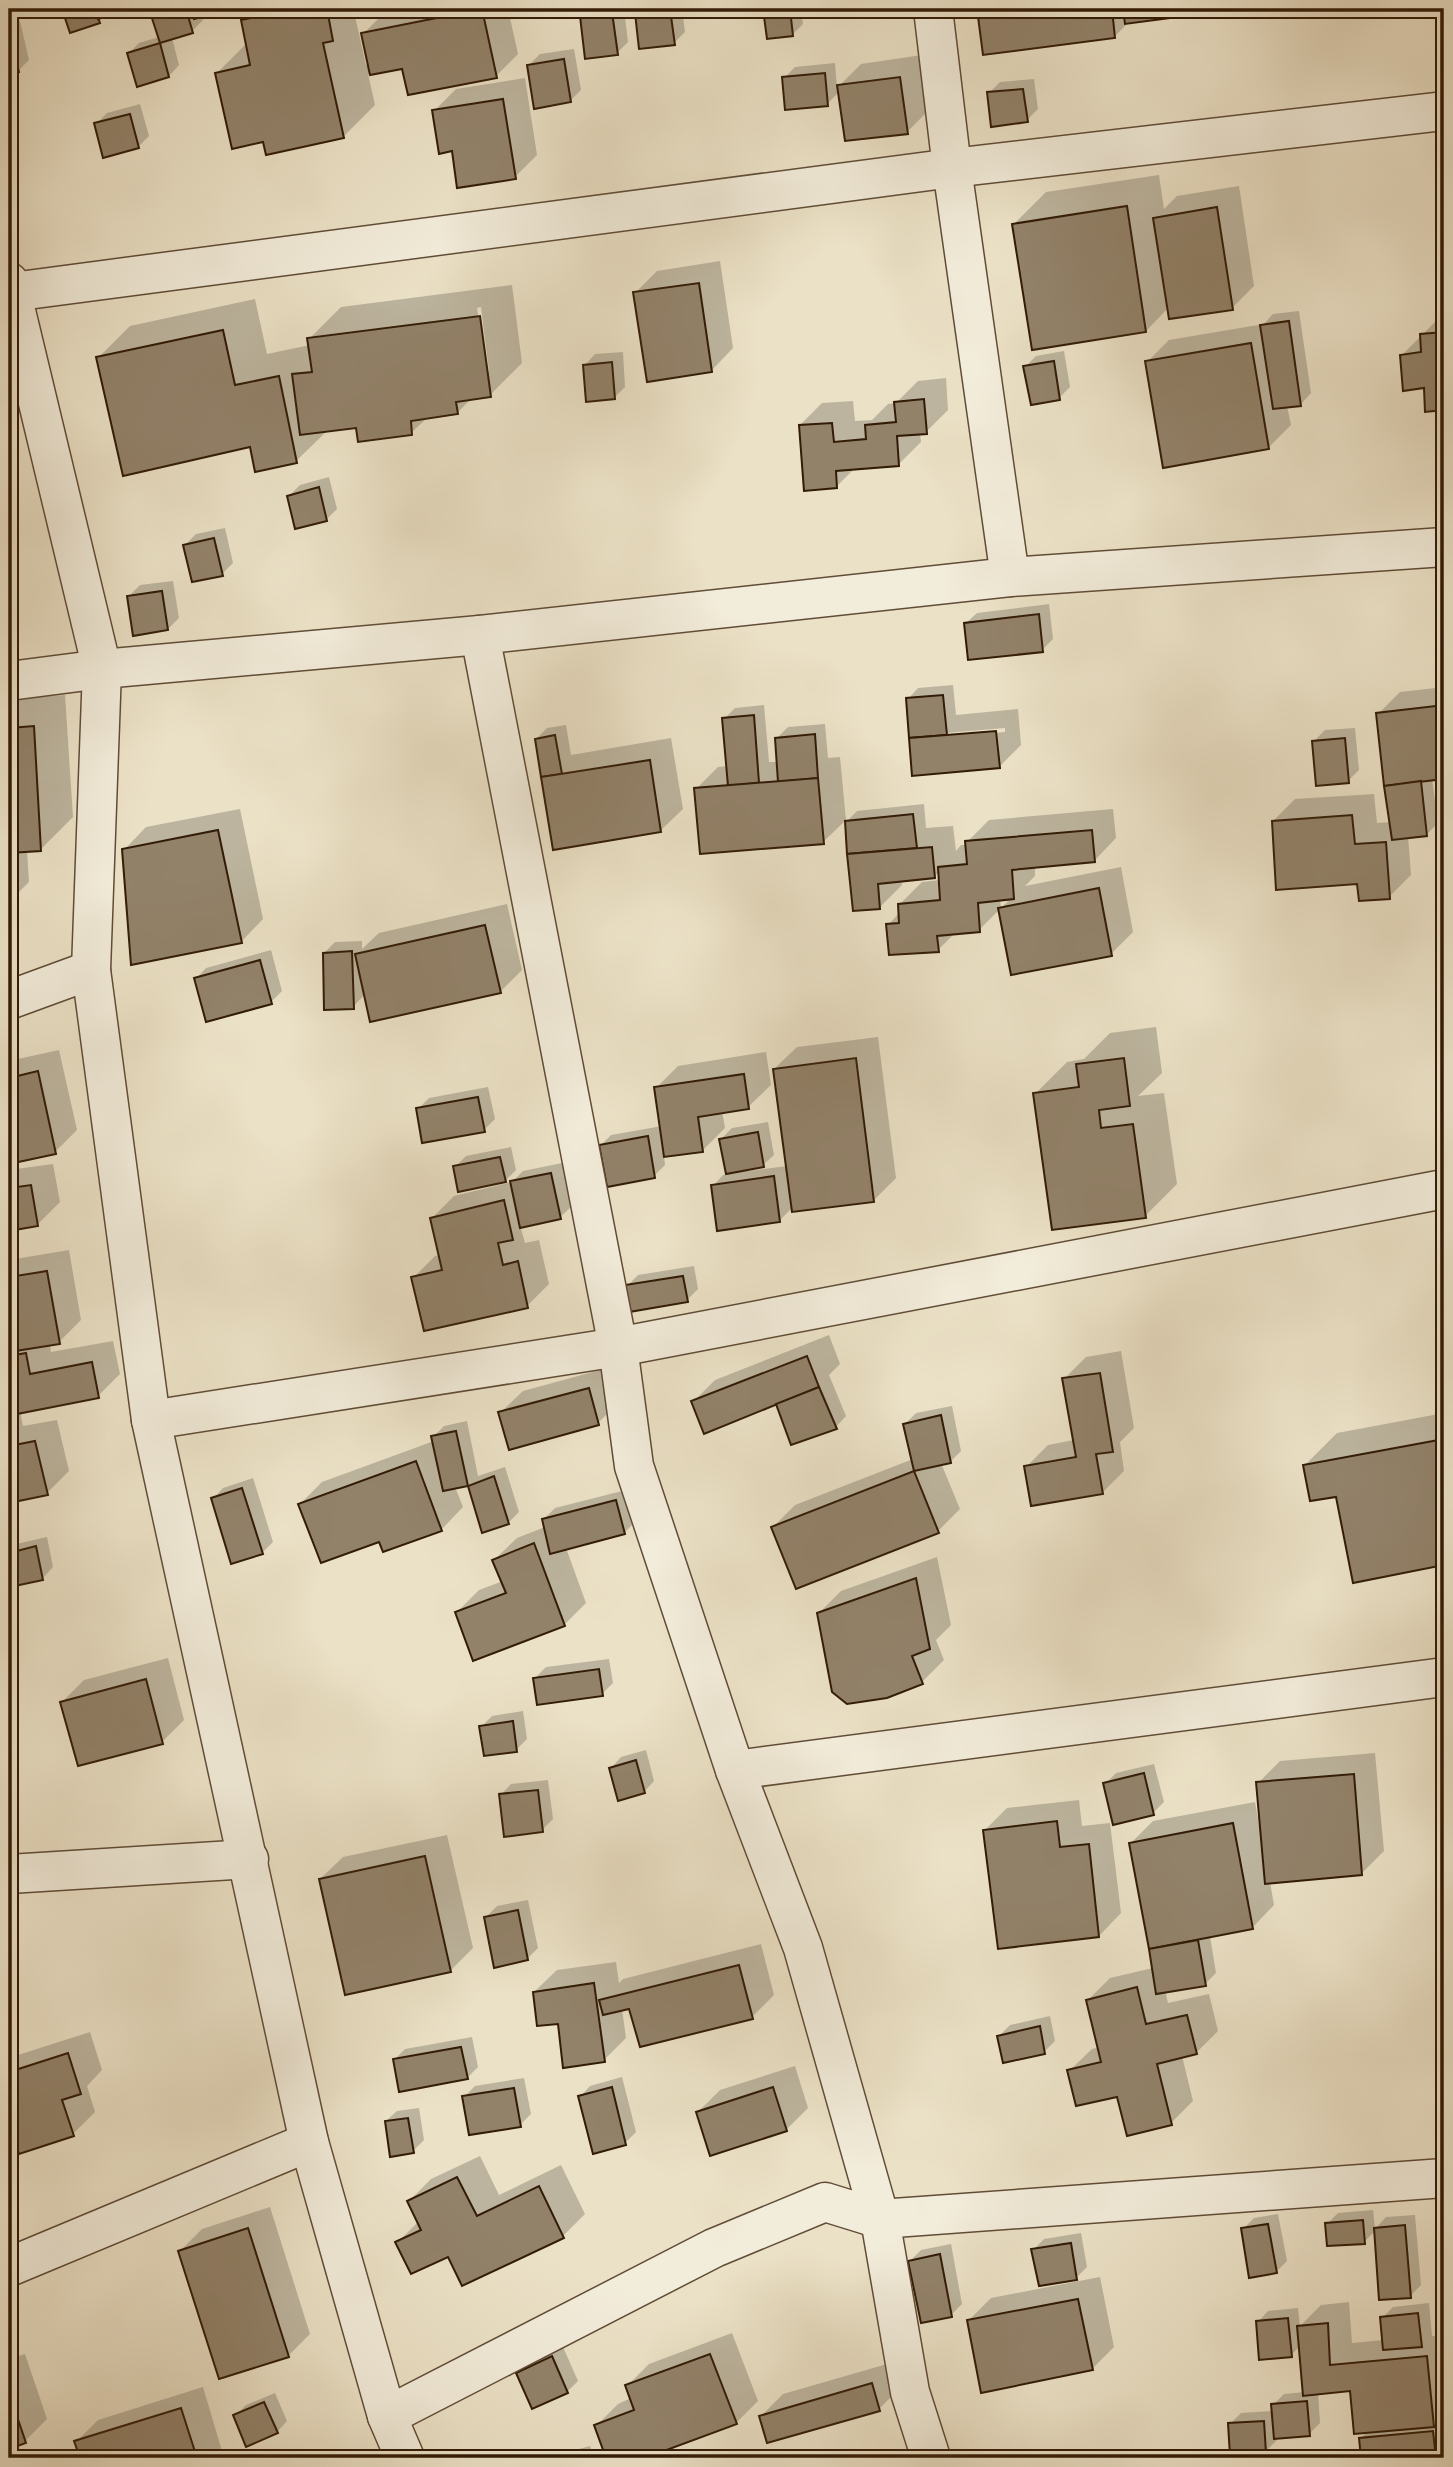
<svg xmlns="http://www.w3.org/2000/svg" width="1453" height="2467" viewBox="0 0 1453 2467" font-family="'EB Garamond',serif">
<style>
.shadow{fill:#0003;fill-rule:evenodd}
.building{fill:#92826a;stroke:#321b07;stroke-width:2}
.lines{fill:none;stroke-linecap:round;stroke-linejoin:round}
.minor-casing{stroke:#604c37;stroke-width:41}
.minor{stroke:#f2ecda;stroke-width:38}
</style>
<rect width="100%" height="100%" fill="#ebe1c6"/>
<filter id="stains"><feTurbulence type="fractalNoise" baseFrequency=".00286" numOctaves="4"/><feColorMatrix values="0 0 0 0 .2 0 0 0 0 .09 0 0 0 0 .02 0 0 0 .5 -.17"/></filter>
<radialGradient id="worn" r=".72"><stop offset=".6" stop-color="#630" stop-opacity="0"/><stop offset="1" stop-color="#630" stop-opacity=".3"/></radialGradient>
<g class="shadow">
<path d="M151,9H225L201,15L203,20L192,31L172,38L179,65L169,76L128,54L139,43L159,37Z"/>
<path d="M255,9H363L355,16L366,65L369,64L363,34L385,12L399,9H508L518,54L496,76L404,67L368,74L375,105L343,137L264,139L217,73L247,43L243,21Z"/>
<path d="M589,9H624L628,42L617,53L582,16Z"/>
<path d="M641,9H682L685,32L674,43L637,14Z"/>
<path d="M765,9H801L803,24L792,35L769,37Z"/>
<path d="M979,9H1223L1129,22L1114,37L984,53Z"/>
<path d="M20,21L29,60L19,70L9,73V24Z"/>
<path d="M574,49L581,90L570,101L529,65L540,54Z"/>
<path d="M922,55L929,110L907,132L840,91L827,104L784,78L795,67L835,63L837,88L861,64Z"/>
<path d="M525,78L537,155L515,177L453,149L434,111L456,89Z"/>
<path d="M1034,79L1038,109L1027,120L989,93L1000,82Z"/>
<path d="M140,104L149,136L138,147L96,124L107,113Z"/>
<path d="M1159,175L1164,209L1177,196L1239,186L1254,286L1232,308L1169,307L1146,331L1014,224L1046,192Z"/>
<path d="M720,261L733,348L711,371L635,293L657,271Z"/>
<path d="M512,285L522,363L490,395L472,398L457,413L428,417L411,433L357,426L328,430L296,461L251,445L98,358L130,326L255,299L267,354L310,345L309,339L341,307ZM481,307L489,371L486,374L477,308Z"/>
<path d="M1299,311L1311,393L1301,404L1287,406L1291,425L1269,447L1147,362L1169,340L1264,324L1273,314Z"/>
<path d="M1444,313V408L1427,410L1426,386L1402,355Z"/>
<path d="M1064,351L1070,387L1059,398L1025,367L1036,356Z"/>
<path d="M623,352L625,387L614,398L585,365L595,354Z"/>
<path d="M946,378L948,410L926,432L920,433L921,442L899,464L855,468L837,486L800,425L822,403L853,401L855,421L872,420L888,404L896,403L918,381Z"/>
<path d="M329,477L337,509L326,520L289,496L300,485Z"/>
<path d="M225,528L233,563L222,574L185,545L196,534Z"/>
<path d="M173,581L179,618L168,629L129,596L140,585Z"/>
<path d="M1049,604L1053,639L1042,650L966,623L977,613Z"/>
<path d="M953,685L956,715L1018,709L1021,745L999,767L914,774L908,699L918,688ZM1005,728V732L942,737L946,733Z"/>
<path d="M1444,687V777L1432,779L1438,823L1427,834L1408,836L1411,875L1389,897L1359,882L1273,821L1295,799L1374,794L1377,823L1391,822L1378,714L1400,692Z"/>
<path d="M65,695L73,817L41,849L27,850L29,882L9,902V699Z"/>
<path d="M764,705L769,762H779L777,738L788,727L825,724L828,758L840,757L846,820L823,842L696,789L718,767L728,766L724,719L735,708Z"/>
<path d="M566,725L571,755L671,738L683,809L660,831L555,848L536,739L547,728Z"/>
<path d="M1355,728L1359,770L1348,781L1314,741L1325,730Z"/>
<path d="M924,804L926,828L953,826L956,851L961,845H967V842L989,820L1113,809L1116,838L1094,861L1035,866V876L1025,886L1121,867L1133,932L1111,954L1000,909L979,930L956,932L938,950L888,925L900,912V904L922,882L940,880V871L934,877L901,880L902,885L880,907L854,909L846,822L857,811ZM1011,898L1001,908L1000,899Z"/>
<path d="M240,809L263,919L241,942L124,850L146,827Z"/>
<path d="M507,904L522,970L500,992L365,994L353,1007L324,953L335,942L362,941V949L379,933Z"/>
<path d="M271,950L282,991L271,1002L196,979L206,968Z"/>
<path d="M1156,1027L1162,1073L1138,1096L1164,1093L1177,1184L1145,1216L1035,1094L1067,1062L1084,1059L1110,1033Z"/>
<path d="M878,1037L896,1178L874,1200L793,1207L780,1220L713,1186L723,1175L728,1174L721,1139L732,1128L768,1122L774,1155L763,1165L747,1168L748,1171L787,1166L774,1069L797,1047Z"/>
<path d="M59,1050L77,1130L55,1152L9,1162V1061Z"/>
<path d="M766,1052L771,1085L748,1107L722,1111L725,1128L703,1150L664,1156L665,1165L654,1176L600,1146L611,1135L662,1126L656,1088L678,1066Z"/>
<path d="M488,1087L495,1119L484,1130L418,1109L429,1098Z"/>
<path d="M511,1147L516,1170L505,1181L455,1167L466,1156Z"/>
<path d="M562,1163L571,1207L560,1217L525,1225L521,1229L525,1243L539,1240L549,1284L527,1306L413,1278L435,1256L440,1255L432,1218L454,1196L512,1182L523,1171Z"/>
<path d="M53,1164L60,1202L38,1224L9,1229V1170Z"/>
<path d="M69,1250L81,1320L59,1342L50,1344L51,1352L113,1341L120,1374L98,1396L20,1411L23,1426L57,1420L69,1471L47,1493L9,1501V1398L16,1397L13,1381L9,1382V1260Z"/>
<path d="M694,1266L698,1289L687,1300L627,1286L638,1275Z"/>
<path d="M829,1335L840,1364L829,1375L846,1416L836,1427L777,1402H693L715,1380Z"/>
<path d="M1121,1351L1134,1428L1120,1442L1124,1471L1102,1493L1026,1467L1048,1445L1074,1440L1064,1379L1086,1357Z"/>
<path d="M611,1367L620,1401L598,1423L500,1413L523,1391Z"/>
<path d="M952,1406L961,1451L951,1461L941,1463L960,1509L938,1531L773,1527L795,1505L913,1459L905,1424L916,1413Z"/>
<path d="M1444,1413V1564L1354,1581L1337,1495L1305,1465L1337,1433Z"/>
<path d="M467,1421L478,1476L505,1467L519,1512L508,1523L483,1530L469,1484L455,1487L463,1507L441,1530L380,1539L300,1504L322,1482L434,1441L433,1437L444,1426Z"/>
<path d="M253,1478L273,1542L263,1552L232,1562L213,1499L223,1488Z"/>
<path d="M626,1490L635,1522L624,1533L566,1548L586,1603L564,1625L457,1612L479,1590L503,1581L494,1560L517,1538L545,1527L544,1519L555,1508Z"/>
<path d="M9,1529L13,1547L16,1544L47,1537L53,1567L43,1578L16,1584L9,1591Z"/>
<path d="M937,1557L951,1625L936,1640L944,1660L922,1682L886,1696L819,1613L841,1591Z"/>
<path d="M168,1658L184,1720L162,1742L62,1702L84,1680Z"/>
<path d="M609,1659L613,1683L602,1694L535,1678L546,1667Z"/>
<path d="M9,1697L18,1739L9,1749Z"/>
<path d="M523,1711L527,1739L516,1750L481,1727L492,1716Z"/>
<path d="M646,1750L654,1781L644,1792L611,1768L621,1757Z"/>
<path d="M1375,1753L1384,1851L1362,1873L1270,1882L1274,1905L1252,1928L1210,1936L1216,1973L1205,1984L1165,1990L1168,2003L1209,1994L1218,2031L1196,2053L1182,2056L1193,2101L1171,2123L1069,2071L1092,2049L1100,2047L1088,2000L1110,1978L1153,1968L1131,1843L1153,1821L1255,1802L1259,1825H1262L1258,1783L1280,1761Z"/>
<path d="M1154,1764L1164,1802L1153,1813L1105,1784L1116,1773Z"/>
<path d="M548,1780L553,1819L542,1830L501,1795L511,1784Z"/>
<path d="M1079,1800L1082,1826L1110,1823L1121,1913L1099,1936L985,1830L1007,1808Z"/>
<path d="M447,1835L473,1948L451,1970L320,1879L343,1857Z"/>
<path d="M528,1900L538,1948L527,1959L486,1917L497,1906Z"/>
<path d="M761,1944L774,1995L752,2017L631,2007L622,2009L626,2038L604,2060L560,2022L534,1992L557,1970L616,1962L619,1983L623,1979Z"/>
<path d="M1050,2016L1055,2041L1044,2052L999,2036L1010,2025Z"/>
<path d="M90,2032L102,2070L87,2086L95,2112L73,2134L20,2152L9,2117V2064L18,2055Z"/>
<path d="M472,2037L478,2067L467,2078L394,2060L405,2049Z"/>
<path d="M795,2066L808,2108L786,2130L698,2112L720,2090Z"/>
<path d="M622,2077L636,2132L625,2143L580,2097L590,2086Z"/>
<path d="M524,2078L531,2114L520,2125L464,2097L475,2086Z"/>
<path d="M419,2108L424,2140L413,2151L386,2121L397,2111Z"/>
<path d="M480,2156L499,2195L561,2165L585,2214L563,2236L449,2255L398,2242L419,2221L409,2201L431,2179Z"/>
<path d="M270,2207L310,2334L288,2356L180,2251L202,2229Z"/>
<path d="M1373,2210L1375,2229L1386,2217L1415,2215L1421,2285L1410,2296L1376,2230L1364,2242L1327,2224L1338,2213Z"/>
<path d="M1278,2214L1287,2261L1276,2272L1243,2229L1254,2218Z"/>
<path d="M1081,2233L1087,2267L1076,2278L1033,2250L1044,2239Z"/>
<path d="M951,2244L962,2304L951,2315L910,2261L921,2250Z"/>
<path d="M1100,2277L1114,2347L1092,2369L969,2320L991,2298Z"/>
<path d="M1349,2302L1352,2343L1384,2340L1382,2318L1393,2307L1429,2303L1432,2336L1444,2335V2458H1308L1362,2454L1361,2438L1368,2431L1352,2389L1318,2392L1320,2423L1309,2434L1276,2437L1277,2440L1266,2451L1230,2424L1241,2413L1273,2411V2405L1284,2394L1305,2392L1301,2345L1291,2355L1258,2322L1268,2311L1298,2308L1300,2326L1321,2305Z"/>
<path d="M732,2333L758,2401L736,2423L640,2458H607L596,2426L618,2404L631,2398L627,2386L649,2364Z"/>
<path d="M563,2347L578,2381L567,2392L518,2373L529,2362Z"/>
<path d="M25,2354L47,2419L25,2441L9,2447V2359Z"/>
<path d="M894,2362L901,2387L879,2409L761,2416L783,2394Z"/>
<path d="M203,2387L224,2458H82L76,2442L98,2420Z"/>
<path d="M275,2393L287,2421L277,2432L235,2416L246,2405Z"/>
<path d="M590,2446L594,2458H559L564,2453Z"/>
</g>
<g class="building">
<path d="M62,9H95L100,23L70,33Z"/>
<path d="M95,9H131L98,19Z"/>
<path d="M149,9H186L193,33L160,43Z"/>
<path d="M191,9H225V11L194,19Z"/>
<path d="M294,9H327L333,41L323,43L344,138L266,155L263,142L232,149L215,73L250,65L241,20Z"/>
<path d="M482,9L497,78L408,95L402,69L370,75L361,33Z"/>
<path d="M670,9L675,45L639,49L635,13Z"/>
<path d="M763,9H790L793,36L767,39Z"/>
<path d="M977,9H1112L1115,38L983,55Z"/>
<path d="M1123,9H1223V11L1125,24Z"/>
<path d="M612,12L618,55L585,59L580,16Z"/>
<path d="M9,31L19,72L9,75Z"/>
<path d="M160,43L169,77L137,87L127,53Z"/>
<path d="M564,59L571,102L534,109L527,65Z"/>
<path d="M825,73L828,106L785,110L782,77Z"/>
<path d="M900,77L908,134L845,141L837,85Z"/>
<path d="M1023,89L1028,122L991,127L987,92Z"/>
<path d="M503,99L516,179L457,188L452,151L439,154L432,110Z"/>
<path d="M130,114L139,148L103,158L94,123Z"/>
<path d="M1127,206L1146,332L1032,350L1012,224Z"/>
<path d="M1217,207L1233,310L1169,319L1153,218Z"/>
<path d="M699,283L712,372L647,382L633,292Z"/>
<path d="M480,316L491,397L456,402L458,414L411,421L412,435L358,442L356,428L300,435L292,374L312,372L307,338Z"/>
<path d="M1289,321L1301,406L1273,409L1260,325Z"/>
<path d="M223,330L235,385L279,376L297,463L255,472L250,447L123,476L96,357Z"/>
<path d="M1444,332V410L1425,412L1424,388L1403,391L1400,355L1421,352L1420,334Z"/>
<path d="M1251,343L1269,449L1163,468L1145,361Z"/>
<path d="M1054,361L1060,400L1031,405L1023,366Z"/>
<path d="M612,362L615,399L586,402L583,365Z"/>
<path d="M924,399L927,434L897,436L899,466L836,471L837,488L804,491L799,425L832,423L834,442L866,439L865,425L896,422L894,402Z"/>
<path d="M319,487L327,521L295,529L287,496Z"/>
<path d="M214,538L223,576L192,582L183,545Z"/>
<path d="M162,591L168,630L133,636L127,596Z"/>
<path d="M1039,614L1043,652L968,660L964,623Z"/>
<path d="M943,695L947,735L909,738L906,698Z"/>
<path d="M1444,705V779L1384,786L1376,713Z"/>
<path d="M754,715L759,783L728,786L722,718Z"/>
<path d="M34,726L41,851L9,853V728Z"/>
<path d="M996,731L1000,768L912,776L909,738Z"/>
<path d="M815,734L818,778L778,782L775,738Z"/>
<path d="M555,735L562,774L541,777L535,739Z"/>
<path d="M1345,738L1349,783L1316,786L1312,741Z"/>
<path d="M650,760L661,832L553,850L541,777Z"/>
<path d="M818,778L824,844L700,854L694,788Z"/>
<path d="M1421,781L1427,836L1392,840L1384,786Z"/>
<path d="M913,814L917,848L847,854L845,821Z"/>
<path d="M1352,815L1355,844L1386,842L1390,899L1359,901L1357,884L1276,890L1272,821Z"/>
<path d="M218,830L242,943L131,965L122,849Z"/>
<path d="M1092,830L1095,862L1012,870L1014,899L978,903L980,932L937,936L939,952L889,955L886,924L899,923L898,904L940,900L938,867L967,864L965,841Z"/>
<path d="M932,847L935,878L878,884L880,909L853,911L847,854Z"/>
<path d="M1099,888L1112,956L1011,975L998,908Z"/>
<path d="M485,925L501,993L370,1022L355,954Z"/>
<path d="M352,951L354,1009L324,1010L323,953Z"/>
<path d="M260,960L272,1004L206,1022L194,978Z"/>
<path d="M856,1058L874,1202L792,1212L773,1069Z"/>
<path d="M1124,1058L1130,1106L1099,1110L1101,1128L1133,1124L1146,1218L1052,1230L1033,1093L1079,1087L1076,1064Z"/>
<path d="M38,1071L56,1154L9,1164V1078Z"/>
<path d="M744,1074L749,1109L698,1117L703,1152L664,1157L654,1087Z"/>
<path d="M478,1097L485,1132L422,1143L416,1108Z"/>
<path d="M758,1132L764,1167L726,1174L719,1139Z"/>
<path d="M648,1136L655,1178L607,1187L599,1145Z"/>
<path d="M500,1157L506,1182L458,1192L453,1166Z"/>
<path d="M551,1173L561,1219L520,1228L510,1181Z"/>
<path d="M774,1176L780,1222L717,1231L711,1185Z"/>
<path d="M31,1185L38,1226L9,1231V1188Z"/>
<path d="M504,1200L513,1240L498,1243L503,1265L518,1261L528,1308L424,1331L411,1277L442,1270L430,1218Z"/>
<path d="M47,1271L60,1344L9,1352V1277Z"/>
<path d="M683,1276L688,1302L629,1312L625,1285Z"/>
<path d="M26,1353L30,1374L92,1362L99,1398L17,1414L11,1383L9,1384V1356Z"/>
<path d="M807,1356L819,1387L704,1434L691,1401Z"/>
<path d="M1100,1373L1113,1452L1096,1454L1103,1494L1031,1506L1024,1466L1076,1457L1062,1378Z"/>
<path d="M819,1387L837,1429L791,1445L776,1404Z"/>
<path d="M589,1388L599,1425L509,1450L498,1412Z"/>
<path d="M941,1415L951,1463L914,1471L903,1424Z"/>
<path d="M456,1431L468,1486L443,1491L431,1436Z"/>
<path d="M1444,1439V1565L1353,1583L1336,1497L1310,1501L1303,1465Z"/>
<path d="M35,1441L48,1495L9,1503V1446Z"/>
<path d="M416,1461L442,1531L383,1552L379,1542L321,1563L298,1504Z"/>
<path d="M914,1471L939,1533L796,1589L771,1527Z"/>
<path d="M494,1476L509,1524L482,1533L468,1486Z"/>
<path d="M242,1488L263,1554L231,1564L211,1498Z"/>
<path d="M616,1500L625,1534L550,1554L542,1519Z"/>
<path d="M534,1543L565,1626L473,1661L455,1612L506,1593L492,1560Z"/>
<path d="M36,1546L43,1580L10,1587L9,1553Z"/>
<path d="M916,1578L930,1649L912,1656L923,1684L887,1698L847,1704L832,1692L817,1613Z"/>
<path d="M599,1669L603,1696L537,1705L533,1678Z"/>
<path d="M146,1679L163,1744L78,1766L60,1702Z"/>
<path d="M513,1721L517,1752L484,1756L479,1726Z"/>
<path d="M636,1760L645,1793L618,1801L609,1768Z"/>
<path d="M1144,1773L1154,1815L1113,1825L1103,1783Z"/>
<path d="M1354,1774L1362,1875L1265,1884L1256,1782Z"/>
<path d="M538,1790L543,1832L504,1837L499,1794Z"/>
<path d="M1057,1821L1060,1847L1089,1844L1099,1937L998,1949L983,1830Z"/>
<path d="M1233,1823L1253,1929L1149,1949L1129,1843Z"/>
<path d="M425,1856L451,1972L345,1995L319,1879Z"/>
<path d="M518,1910L528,1960L494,1968L484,1917Z"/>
<path d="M1198,1940L1206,1986L1156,1994L1149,1949Z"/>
<path d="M739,1965L753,2019L640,2047L629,2009L603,2015L599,2000Z"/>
<path d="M594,1983L605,2062L563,2068L558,2024L537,2026L533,1992Z"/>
<path d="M1137,1987L1146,2024L1187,2015L1197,2054L1157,2064L1172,2125L1127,2136L1117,2097L1076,2106L1067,2070L1101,2062L1086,2000Z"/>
<path d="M1040,2026L1045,2054L1003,2063L997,2036Z"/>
<path d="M461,2047L468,2079L399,2092L393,2059Z"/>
<path d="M68,2053L81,2094L62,2100L74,2136L19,2154L9,2123V2072Z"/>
<path d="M612,2087L626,2145L593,2154L578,2096Z"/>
<path d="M773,2087L787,2131L710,2156L696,2112Z"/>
<path d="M514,2088L521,2127L469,2135L462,2096Z"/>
<path d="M408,2118L414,2153L390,2157L385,2121Z"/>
<path d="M457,2177L477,2216L539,2186L564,2238L462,2286L448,2257L411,2274L395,2242L421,2230L407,2201Z"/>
<path d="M1363,2220L1365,2244L1327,2246L1325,2223Z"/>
<path d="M1268,2224L1277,2273L1249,2278L1241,2228Z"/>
<path d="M1405,2225L1411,2298L1379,2300L1374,2228Z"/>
<path d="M248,2228L289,2357L219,2379L178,2251Z"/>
<path d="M1071,2243L1077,2280L1039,2286L1031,2249Z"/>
<path d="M940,2254L952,2317L921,2323L908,2261Z"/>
<path d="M1078,2299L1093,2370L981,2393L967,2320Z"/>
<path d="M1418,2313L1422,2347L1383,2350L1380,2317Z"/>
<path d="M1288,2318L1292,2357L1259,2360L1256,2321Z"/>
<path d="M1328,2323L1330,2365L1427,2356L1434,2427L1354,2434L1350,2391L1303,2396L1297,2326Z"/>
<path d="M710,2354L737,2424L645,2458H606L594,2425L634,2410L625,2385Z"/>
<path d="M552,2356L568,2393L532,2409L516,2373Z"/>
<path d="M872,2383L880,2411L767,2443L759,2416Z"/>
<path d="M9,2393L26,2443L9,2449Z"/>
<path d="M1307,2401L1310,2436L1274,2439L1271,2404Z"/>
<path d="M264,2402L278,2433L246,2447L233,2415Z"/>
<path d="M181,2408L197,2458H80L74,2441Z"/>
<path d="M1264,2421L1266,2453L1230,2456L1228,2423Z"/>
<path d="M1433,2431L1436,2458H1361L1359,2438Z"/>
</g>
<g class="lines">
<defs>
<g id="minor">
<path d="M933,9L952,168L1010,577"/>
<path d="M9,282L102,669L91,970L151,1420L309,2142L387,2416L405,2458"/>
<path d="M12,292L952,168L1444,111"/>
<path d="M480,635L618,1347L634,1466L735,1770L803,1948L880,2219L910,2392L931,2458"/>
<path d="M9,681L102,669L480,635L1010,577L1444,547"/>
<path d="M9,1000L91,970"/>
<path d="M151,1420L618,1347L1444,1189"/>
<path d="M735,1770L1444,1677"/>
<path d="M9,1874L249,1859"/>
<path d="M9,2267L309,2142"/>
<path d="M387,2416L714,2248L825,2202L880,2219L1444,2178"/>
</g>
</defs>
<use href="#minor" class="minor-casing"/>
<use href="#minor" class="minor"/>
</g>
<rect width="1453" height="2467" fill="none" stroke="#ebe1c6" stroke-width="35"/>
<rect x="10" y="10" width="1432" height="2446" fill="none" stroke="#321b07" stroke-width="3.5"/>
<rect x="18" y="18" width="1418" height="2432" fill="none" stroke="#321b07" stroke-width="2"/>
<rect width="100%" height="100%" filter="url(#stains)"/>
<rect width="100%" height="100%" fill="url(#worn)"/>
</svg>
